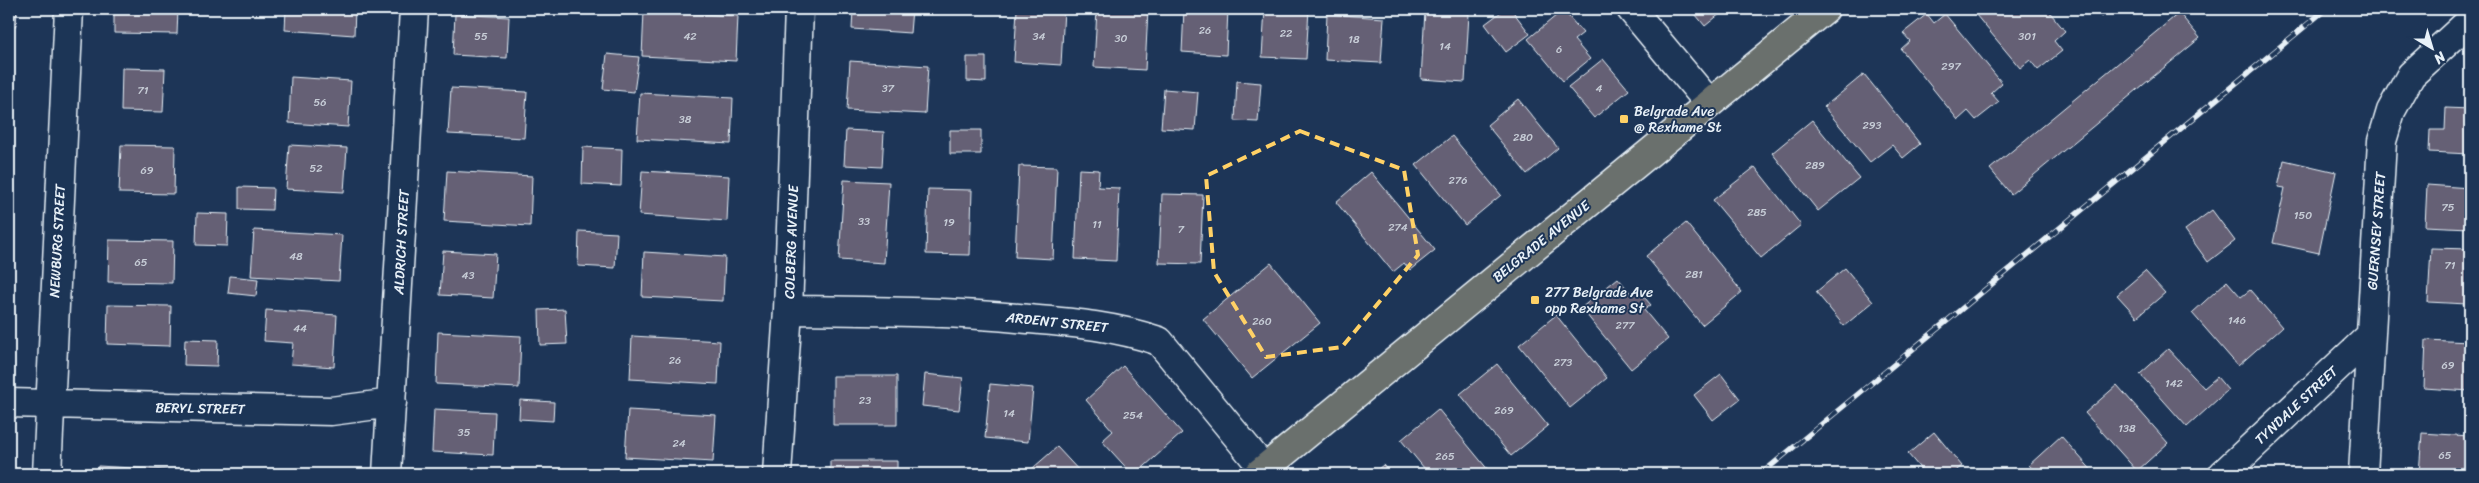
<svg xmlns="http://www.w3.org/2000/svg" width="2479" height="483" font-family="Sriracha,sans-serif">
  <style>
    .building { fill: #656075; stroke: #e8f1f8 }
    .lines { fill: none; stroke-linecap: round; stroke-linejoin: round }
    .minor-casing { stroke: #e8f1f8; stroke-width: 31 }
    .major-casing { stroke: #e8f1f8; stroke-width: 31 }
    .minor { stroke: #1d3557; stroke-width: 28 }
    .major { stroke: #6a706d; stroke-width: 28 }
    .rail-casing { stroke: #e8f1f8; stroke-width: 5.5 }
    .rail { stroke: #1d3557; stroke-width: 4; stroke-dasharray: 11; stroke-linecap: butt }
    .marked { fill: none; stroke: #ffd166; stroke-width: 4; stroke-dasharray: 10 6; stroke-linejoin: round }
    .poi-dot { fill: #ffd166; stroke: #1d3557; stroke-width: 2 }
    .labels { text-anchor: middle; stroke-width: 4; stroke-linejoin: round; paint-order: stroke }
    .number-label { font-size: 11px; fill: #c7cdd7 }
    .poi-label { font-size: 14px; fill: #e8f1f8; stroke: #1d3557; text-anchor: start }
    .street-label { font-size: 14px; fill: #e8f1f8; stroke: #1d3557 }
  </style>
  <rect width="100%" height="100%" fill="#1d3557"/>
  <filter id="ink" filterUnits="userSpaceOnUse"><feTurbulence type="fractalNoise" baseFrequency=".02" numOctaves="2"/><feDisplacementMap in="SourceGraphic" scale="10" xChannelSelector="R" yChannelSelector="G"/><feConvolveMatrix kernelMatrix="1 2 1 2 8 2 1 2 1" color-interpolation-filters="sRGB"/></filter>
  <g filter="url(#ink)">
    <!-- building -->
    <path class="building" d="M9,9h8l-1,17h-7z
      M131,9h47l-1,25 -63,-1v-21l17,1z
      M286,9h69l-1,26 -69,-5z
      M853,9h59l-2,24 -58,-4z
      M1017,9h47l-3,56 -47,-3z
      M1097,9h51l-3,61 -51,-3z
      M1184,9h44l-2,46 -44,-3z
      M1265,9h44l-3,50 -44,-2z
      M1505,9h6l19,25 -24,18 -21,-28z
      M1691,9h35l-21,17z
      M1971,9h76l18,22 -11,10 8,10 -24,19 -8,-10 -10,8z
      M2095,9h17l-11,8z
      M1563,10l20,23 -9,7 16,19 -27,22 -35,-42z
      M644,11l94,5 -2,45 -94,-5z
      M1425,11l44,3 -4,68 -44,-3z
      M2179,13l21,25 -189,156 -21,-25z
      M455,14l54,3 -2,41 -54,-3z
      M1327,14l57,4 -3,45 -56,-3z
      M1927,14l7,9 11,-9 57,69 -11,10 8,9 -23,18 -8,-9 -10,9 -57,-71 9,-8 -7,-8z
      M607,54l32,3 -5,35 -31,-3z
      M967,57h19v25l-19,-1z
      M1603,59l26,31 -35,28 -26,-31z
      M850,61l78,5 -3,48 -78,-4z
      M9,65h4l-2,46h-2z
      M122,68l43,1 -2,43 -42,-1z
      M1864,74l56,70 -17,14 -11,-13 -22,17 -46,-55z
      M291,77l60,4 -3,46 -59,-4z
      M1237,81l24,2 -3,39 -23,-1z
      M451,88l76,4 -3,46 -76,-4z
      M1164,89l34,3 -3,38 -34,-2z
      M640,93l93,5 -2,46 -94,-5z
      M1518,99l40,49 -31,26 -40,-49z
      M2446,108l24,1v45l-41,-2 1,-22h15z
      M1812,120l47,58 -41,33 -46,-58z
      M846,130l38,2 -2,35 -38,-2z
      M950,130h31v24h-31z
      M1452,136l49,59 -36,30 -49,-60z
      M121,145l54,1 -1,48 -55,-1z
      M289,145l58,3 -3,44 -58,-3z
      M583,147l39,2 -1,37 -39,-2z
      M2284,160l52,12 -17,81 -46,-10 12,-55 -7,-1z
      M1019,166l38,1 -4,92 -38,-2z
      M1755,167l46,58 -40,33 -48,-58z
      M1079,169l20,1 -1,17 21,1 -3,73 -41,-2z
      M447,171l85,5 -2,50 -86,-5z
      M642,171l87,5 -2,45 -88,-6z
      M1371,172l64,78 -25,20 -6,-7 -11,9 -57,-70z
      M844,180l45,2 -5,81 -45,-3z
      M2427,185l43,3v40l-45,-2z
      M239,187l34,1 -1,22 -33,-1z
      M928,189l44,1 -2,65 -44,-1z
      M1162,194l41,1 -3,69 -41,-1z
      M2212,210l23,31 -27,21 -23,-32z
      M197,213l31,1 -1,32 -31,-1z
      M1686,223l56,69 -40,33 -56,-69z
      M254,230l88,5 -3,46 -88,-5z
      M579,231l38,2 -2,35 -37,-2z
      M109,240l64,1 -1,42 -64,-1z
      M2431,248l39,1v32h-2l-1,23 -39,-2z
      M443,251l53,3 -3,44 -53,-3z
      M644,252l81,5 -2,44 -81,-4z
      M1271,263l49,60 -68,55 -49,-59z
      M1845,268l28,34 -29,24 -28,-34z
      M2145,271l20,22 -28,24 -20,-22z
      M230,276l28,3 -2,17 -28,-3z
      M1618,278l14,17 6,-5 13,15 -7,5 24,29 -37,30 -50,-61z
      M2227,281l14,16 9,-7 32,37 -44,39 -46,-53z
      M108,305l63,1 -1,40 -63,-2z
      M565,309l2,35 -27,1 -1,-35z
      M266,310l71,5 -3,52 -43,-3 2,-21 -29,-2z
      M1556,315l51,63 -37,30 -51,-63z
      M438,332l83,4 -2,52 -83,-4z
      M632,336l88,5 -2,43 -88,-5z
      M185,339l33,1 -1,26 -33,-1z
      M2426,340l44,2v49l-46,-3z
      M2168,349l36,39 13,-11 11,13 -41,37 -47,-53z
      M1497,364l51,62 -37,30 -51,-62z
      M1123,366l59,67 -46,41h-4l-30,-33 11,-10 -27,-31z
      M925,374l38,4 -4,32 -37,-4z
      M1721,374l19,25 -27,21 -19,-25z
      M833,376h64v49h-64z
      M990,384l43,4 -5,54 -43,-4z
      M2117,385l51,58 -31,28 -52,-58z
      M520,400l34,2 -1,19 -34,-2z
      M434,409l61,3 -2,43 -61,-3z
      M1438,409l51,62 -3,3h-57l-28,-34z
      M628,410l88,5 -3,47 -88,-5z
      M1934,432l28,34 -10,8h-27l-17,-20z
      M2422,433l48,3v38h-51z
      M2061,436l34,38h-58l-8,-9z
      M1057,447l25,27h-56z
      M830,461h67v13h-67z
      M1383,465l8,9h-19z
      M98,466l86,5v3h-87z"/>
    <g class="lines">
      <!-- minor casing -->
      <g class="minor-casing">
        <path id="minor" d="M1631,9l78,94
          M788,310c80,1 160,1 240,9 48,4 86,7 131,22l105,128
          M9,403l322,8 61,-8
          M47,474l22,-465
          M387,474l27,-465
          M777,474l11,-164 11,-301
          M2223,474l147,-138
          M2363,474l19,-333 9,-30 20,-36 59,-54"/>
      </g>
      <!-- major casing -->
      <g class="major-casing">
        <path id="major" d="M1258,474l567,-465"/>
      </g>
      <!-- minor -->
      <use href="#minor" class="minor"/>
      <!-- major -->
      <use href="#major" class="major"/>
      <!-- rail casing -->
      <g class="rail-casing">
        <path id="rail" d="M1761,474l565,-465"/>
      </g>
      <!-- rail -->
      <use href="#rail" class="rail"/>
    </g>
  </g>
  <!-- marked area -->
  <path class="marked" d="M1300,131l104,39 14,85 -76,92 -76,10 -52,-85 -8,-96z"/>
  <!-- markers -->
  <g class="poi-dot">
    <rect x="1619" y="114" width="10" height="10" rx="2.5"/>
    <rect x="1530" y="295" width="10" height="10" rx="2.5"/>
  </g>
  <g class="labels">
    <!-- number labels -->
    <g class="number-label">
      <text x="1205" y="34">26</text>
      <text x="1286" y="37">22</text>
      <text x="481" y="40">55</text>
      <text x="690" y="40">42</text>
      <text x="1039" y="40">34</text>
      <text x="2027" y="40">301</text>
      <text x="1121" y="42">30</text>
      <text x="1354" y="43">18</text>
      <text x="1445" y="50">14</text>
      <text x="1559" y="53">6</text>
      <text x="1951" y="70">297</text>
      <text x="888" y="92">37</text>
      <text x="1599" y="92">4</text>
      <text x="143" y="94">71</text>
      <text x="320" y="106">56</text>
      <text x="685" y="123">38</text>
      <text x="1872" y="129">293</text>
      <text x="1523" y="141">280</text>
      <text x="1815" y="169">289</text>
      <text x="316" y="172">52</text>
      <text x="147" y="174">69</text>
      <text x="1458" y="184">276</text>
      <text x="2448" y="211">75</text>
      <text x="1757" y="216">285</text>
      <text x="2303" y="219">150</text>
      <text x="864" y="225">33</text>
      <text x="949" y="226">19</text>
      <text x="1097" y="228">11</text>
      <text x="1398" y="231">274</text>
      <text x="1181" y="233">7</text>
      <text x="296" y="260">48</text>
      <text x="141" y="266">65</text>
      <text x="2450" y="269">71</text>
      <text x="1694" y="278">281</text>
      <text x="468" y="279">43</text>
      <text x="2237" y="324">146</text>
      <text x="1262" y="325">260</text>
      <text x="1625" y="329">277</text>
      <text x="300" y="332">44</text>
      <text x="675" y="364">26</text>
      <text x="1563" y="366">273</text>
      <text x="2448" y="369">69</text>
      <text x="2174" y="387">142</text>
      <text x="865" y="404">23</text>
      <text x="1504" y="414">269</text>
      <text x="1009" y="417">14</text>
      <text x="1133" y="419">254</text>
      <text x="2127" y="432">138</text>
      <text x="464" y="436">35</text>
      <text x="679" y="447">24</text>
      <text x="2445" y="459">65</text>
      <text x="1445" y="460">265</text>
    </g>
    <!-- poi labels -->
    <g class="poi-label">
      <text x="1634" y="116">Belgrade Ave<tspan x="1634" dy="16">@ Rexhame St</tspan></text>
      <text x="1545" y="297">277 Belgrade Ave<tspan x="1545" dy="16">opp Rexhame St</tspan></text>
    </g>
    <!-- street labels -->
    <g class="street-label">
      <text transform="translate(2376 231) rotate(-86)" y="5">GUERNSEY STREET</text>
      <text transform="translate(57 241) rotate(-87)" y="5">NEWBURG STREET</text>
      <text transform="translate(1541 241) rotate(-39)" y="5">BELGRADE AVENUE</text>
      <text transform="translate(401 242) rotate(-87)" y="5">ALDRICH STREET</text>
      <text transform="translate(791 242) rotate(-88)" y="5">COLBERG AVENUE</text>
      <text transform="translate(1057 322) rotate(6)" y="5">ARDENT STREET</text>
      <text transform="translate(2296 405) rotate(-43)" y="5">TYNDALE STREET</text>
      <text transform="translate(200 408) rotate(1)" y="5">BERYL STREET</text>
    </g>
  </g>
  <!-- margin -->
  <rect width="2479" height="483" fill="none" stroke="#1d3557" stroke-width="30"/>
  <rect x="15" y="15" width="2449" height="453" fill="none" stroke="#e8f1f8" stroke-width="2" filter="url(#ink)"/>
  <!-- north arrow -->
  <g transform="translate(2432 48) rotate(142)" stroke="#1d3557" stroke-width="4" paint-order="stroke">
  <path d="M0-4L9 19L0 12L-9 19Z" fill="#e8f1f8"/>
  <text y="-8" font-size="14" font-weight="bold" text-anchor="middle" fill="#e8f1f8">N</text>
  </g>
</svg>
